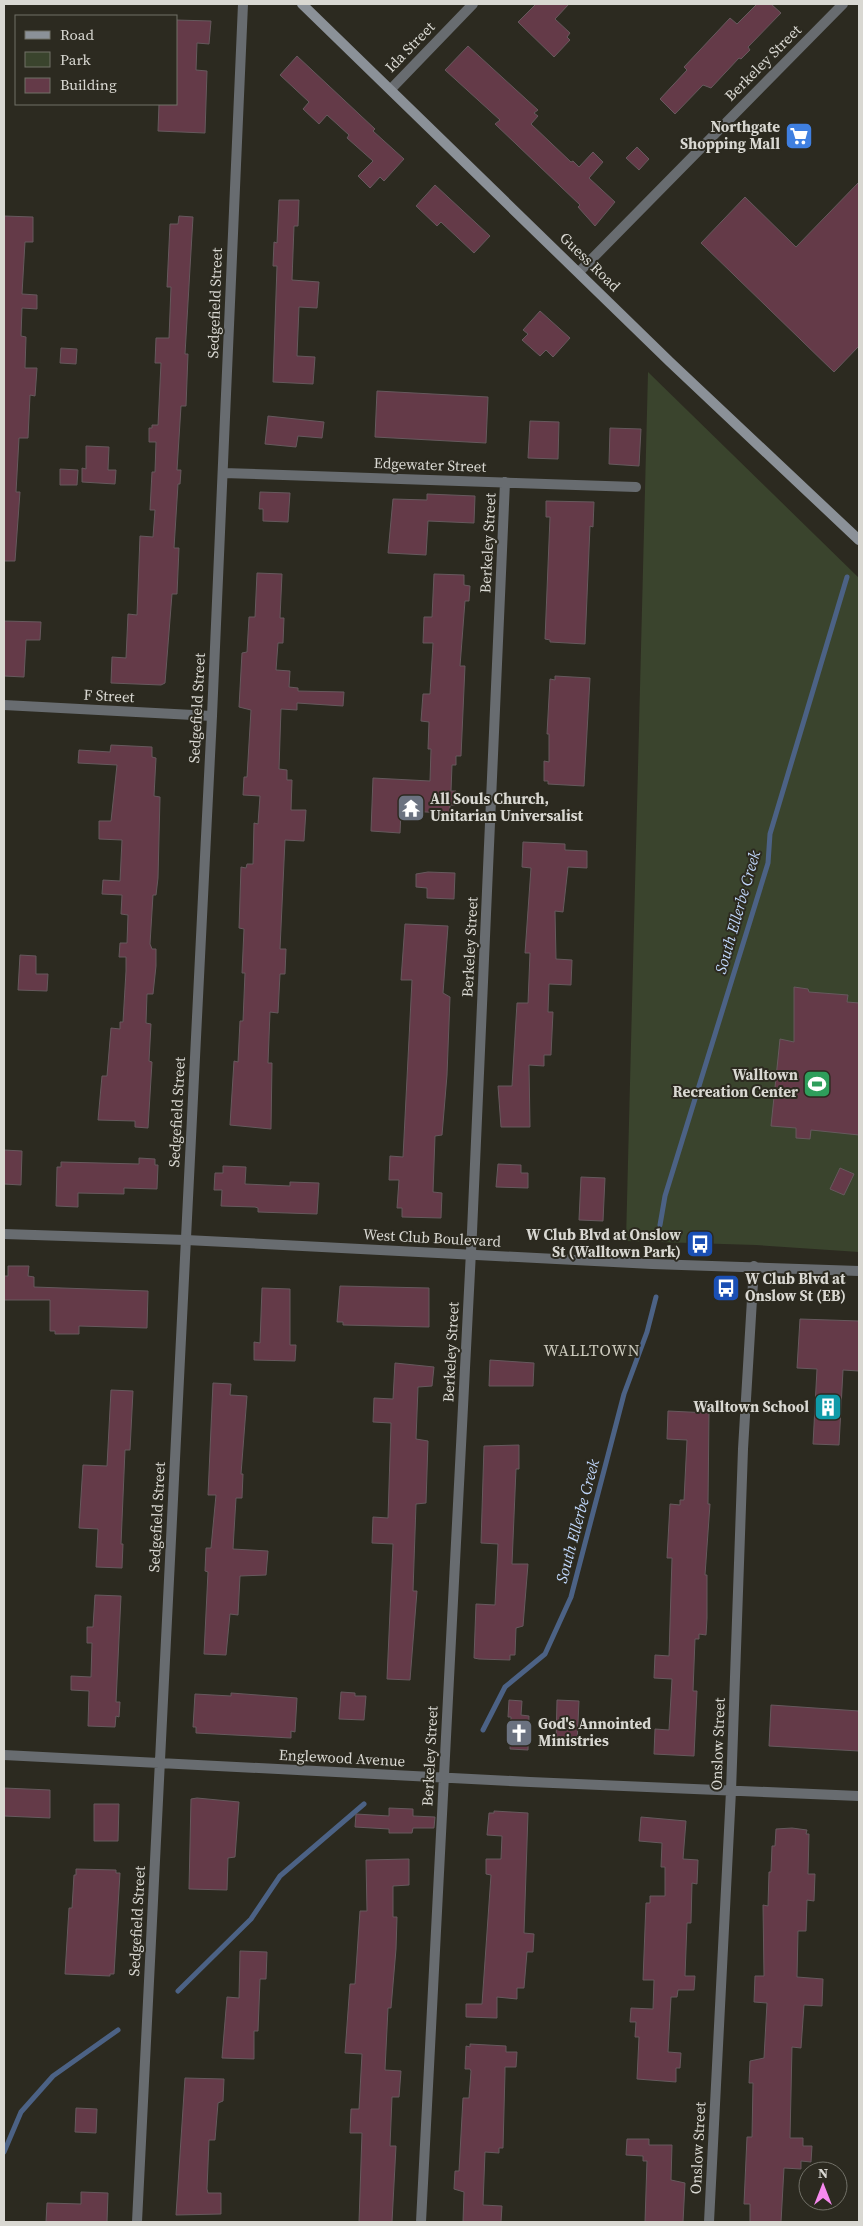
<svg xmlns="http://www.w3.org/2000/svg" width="863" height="2226" font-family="'Source Serif 4',serif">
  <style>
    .green { fill: #3a442d }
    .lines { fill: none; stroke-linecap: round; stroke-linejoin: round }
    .stream { stroke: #4c6285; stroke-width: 5 }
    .building { fill: #643a48; stroke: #66595d }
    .minor { stroke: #686c70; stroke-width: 10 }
    .tertiary { stroke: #686c70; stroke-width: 10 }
    .secondary { stroke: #8b9198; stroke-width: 10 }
    .labels { text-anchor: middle; stroke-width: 4; stroke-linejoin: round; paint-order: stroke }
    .street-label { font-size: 15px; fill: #d9d8d2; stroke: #2c2a20 }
    .poi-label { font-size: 15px; font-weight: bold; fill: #d9d8d2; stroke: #2c2a20; text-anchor: end }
    .water-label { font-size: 16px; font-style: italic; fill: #c0d7fb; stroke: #2c2a20 }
    .neighbourhood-label { font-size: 16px; letter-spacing: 1px; fill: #cbc9bc; stroke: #2c2a20 }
  </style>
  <rect width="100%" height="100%" fill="#2c2a20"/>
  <!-- green -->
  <path class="green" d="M648,372l211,206v674l-103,-7 -130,-4z"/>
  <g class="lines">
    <!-- stream -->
    <path class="stream" d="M660,1225l5,-29 103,-333 2,-29 77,-257
      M483,1730l22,-43 40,-33 26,-57 53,-203 23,-62 9,-35
      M178,1991l73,-72 29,-43 84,-72
      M4,2152l17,-40 32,-36 65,-46"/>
  </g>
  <!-- building -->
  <path class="building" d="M536,4h33l-14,15 15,14 -3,4 3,3 -16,17 -36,-35z
    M757,4h14l10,9 -33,34 2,3 -9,9 -2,-1 -28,30 -8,-3 -28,29 -15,-15 27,-29 -3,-3 46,-49 7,6z
    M176,20l35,1 -2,23 -12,-1 -1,27 11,1 -2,62 -47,-2 1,-27h17z
    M468,46l70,64 -4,3 4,3 -7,8 40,38 2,-1 6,6 14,-15 10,10 -14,16 26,24 -20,24 -17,-19 2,-2 -85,-81 5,-4 -55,-50z
    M297,56l78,73 -2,2 31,28 -20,22 -4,-4 -10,11 -12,-12 15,-15 -26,-23 2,-3 -22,-20 -8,9 -16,-15 6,-7 -29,-27z
    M637,147l12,12 -10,11 -13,-12z
    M859,182v164l-25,26 -133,-129 44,-46 51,50z
    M435,185l55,51 -16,17 -33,-31 -4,4 -21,-20z
    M279,200h20l-1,26h-4l-2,54 27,2 -2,26 -18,-1 -2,49 18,1 -2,27 -40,-2 4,-116h-4l1,-24 3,1z
    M4,216l29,1v25h-8l-3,52 15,1v14l-15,-1 -1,28 5,1 -1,31h12l-2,28 -5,-1 -2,43h-9l-3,54h4l-5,69h-11z
    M179,216l14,1 -8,137h3l-2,52h-5l-4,64h4l-1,14h-2l-4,64h5l-2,46h-5l-7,89 -4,2 -50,-2 1,-26 14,1 2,-44 9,1 3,-79 13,1 2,-27h-5l2,-38h3l1,-30h-7v-14h3v-3h6l3,-62h-6l1,-25h13l2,-51h-4l3,-63h8z
    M540,311l30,27 -17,19 -7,-7 -6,6 -18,-16 6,-6 -5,-4z
    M61,348l16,1 -1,15 -16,-1z
    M377,391l111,6 -2,46 -111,-6z
    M268,416l56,6 -2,16 -24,-2 -2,11 -31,-3z
    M530,421l29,1 -1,37 -30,-1z
    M610,428l31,1 -2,37 -30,-2z
    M86,446l23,1 -1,23h8l-1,14 -33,-2v-14l4,1z
    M60,469l18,1 -1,15h-17z
    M260,492l30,1 -2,29 -25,-1v-12h-4z
    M427,494l48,2 -1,27 -46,-2 -2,34 -38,-2 5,-54 34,1z
    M546,501l48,1 -1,25 -3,-1 -5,118 -35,-2v-2l-5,-1 5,-122h-4z
    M257,573l25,1 -2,44h4l-1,25h-5l-2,27 14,1 -1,16 9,1v3l46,1 -1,14 -46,-3v7l-16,-1 -2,60 8,1v10h5l-1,30h15l-2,31 -19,-1 -5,109h6l-1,25h-5l-2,39 -8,-1 -2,51h4l-1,66 -41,-4 4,-64 4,1 2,-41h3l2,-48h-3l2,-44 -5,-1 2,-61 5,1 1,-4h6l1,-41 4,1 2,-28 -17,-1 1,-18h3l4,-67 -12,-3 3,-54 5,-1 2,-35h6z
    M434,574l30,1v10l6,1 -1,15h-4l-5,65h5l-4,90h-5v9h-4l-1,26h5v14h-6v8l-49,-2 -1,22 -29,-2 2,-53 57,3 1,-32h-3l1,-27 -8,-1 2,-27h7l3,-51h-10l1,-26h8z
    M4,621l37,1 -1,18h-14l-2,37 -20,-1z
    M555,676l35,2 -6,108 -36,-2v-3h-4v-20l5,1v-28h-2l3,-55 5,1z
    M111,745l41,2v10l4,1 -2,38 6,1 -2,81 -2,17h-3l-3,49 2,5h4v17l-3,28h-6l-1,29 5,1 -2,37 3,1 -4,66 -13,-1v-6l-37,-1 4,-44h5l4,-48 9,1v-7h3l3,-51v-14h-7l1,-14h7l1,-28 -7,-1 1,-19 -20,-1 1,-14 17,1 2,-41 -23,-1v-18h12l6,-56 -39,-2 1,-13 31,2z
    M523,842l42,2v6l22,1v17l-19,-1 -5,45 -8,-1 1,48 16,1 -1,25 -22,-1 -1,28h5l-2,43h-7v11l-15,-1 1,62h-29l-3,-41h14l5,-83h11l2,-50h-5l6,-85 -9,-1z
    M428,872l27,1 -1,26 -27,-1v-10l-11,-1v-13z
    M405,924l43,2 -5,67 7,4 -3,78 -5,60 -7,1 -2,56 9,1 -1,25 -39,-1v-9h-5l2,-28h-10l1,-24 13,1 9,-177h-11z
    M20,955l16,1v18h12l-1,17 -29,-1z
    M794,987l14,2 1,3 39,3 -1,7 12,1v132l-48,-5 -1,9 -14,-1v-10l-25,-2 9,-87 14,3z
    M4,1150l18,1 -1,34 -17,-1z
    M139,1158l16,1v6h3l-1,24 -33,-1v6l-46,-1v14l-22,-1 1,-39h4v-5l78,2z
    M498,1164l23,1v8h7v15l-32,-1z
    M223,1166l23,1 -1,17 45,2v-4l29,1 -2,31 -59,-2v-4l-3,-1 -34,-1 1,-16h-8l1,-17h8z
    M840,1168l14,6 -10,21 -14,-6z
    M581,1177l24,1 -2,43 -24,-1z
    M8,1266h21l-1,10 6,1v10l114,4 -1,37 -68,-2v8h-24v-3h-5v-31h-46v-24h4z
    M340,1286l89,2v39l-86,-2v-3h-6z
    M262,1288l28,1v56h6l-1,16 -41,-1v-18l6,1z
    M800,1319l59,2v50l-16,-1 -4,75 -26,-1 4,-75 -20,-1z
    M490,1360l44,3 -1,23h-44z
    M395,1363l39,4 -2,19 -14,1 -2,52 12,2 -2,62 -10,1 -3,87h4l-7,89 -23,-1 6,-135 -21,-1 1,-26 15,1 3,-95 -18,-1 1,-24 19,1z
    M213,1383l18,1 -1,11 17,1 -6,78h2l-1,24h-6l-3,51 35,2 -2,24 -26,1 -2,39 -8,-1 -4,41 -22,-1 4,-82 -3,-1 1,-23h5l5,-53h-8z
    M111,1390l22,1 -3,59h-5l-4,94h2l-1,24 -26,-1 2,-38 -19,-1 4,-63 24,1z
    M668,1411l41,2 -1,91h2l-5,71h2v43l-1,17 -7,-1v5h-4l-2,52h4l-3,65 -40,-2 1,-25 14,1 3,-51 -18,-1 1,-23 14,1 3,-98h-5l3,-54 10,1v-5h4l3,-60 -20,-1z
    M519,1445v24h-3l-4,95h16l-5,62 -7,2 -1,27h-5v5l-31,-1 -5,-1 2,-54 19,1 3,-61 -17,-1 3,-97z
    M95,1595l26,1 -5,106h4l-1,15 -3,-1 -1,11 -27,-1 1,-35 -18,-1v-14l20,1 1,-34h-5v-16h6z
    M341,1692l14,1v3h11l-2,24 -25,-1z
    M231,1693l66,5 -2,34 -4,-1v7l-95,-5v-6h-3l2,-33 36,2z
    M509,1700l13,1 -1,14 8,1 -1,34 -18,-1 1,-32h-3z
    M557,1700l22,1 -2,43 -21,-1z
    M771,1705l88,6v40l-90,-5z
    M4,1788l46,2v28l-46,-2z
    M197,1798l42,4 -4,55 -7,1 -1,32 -38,-1 2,-90z
    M94,1804h25l-1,37h-24z
    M389,1808l24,1v7l22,1 -1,11h-21l-1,5h-23v-4l-34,-2 1,-13 33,2z
    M494,1811l34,2 -4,120 10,1 -1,18h-6l-3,36h-7v11l-20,-2v21l-31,-1v-13h16l9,-129 -5,-1v-15h15l1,-23 -15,-1 2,-22h5z
    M641,1817l45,4 -3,38 15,1 -1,24 -5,-1 -1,40h-4l-2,53h10l-1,14h-16l-1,7h-6l-3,55 13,1 -1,15h-4v14l-39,-3 2,-42h-4l1,-15h-6l1,-14 22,1 1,-29h-11l3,-77h4v-7h15v-29h-4l1,-24 -23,-2z
    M792,1828l15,2 -1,4h3l-1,40h7l-1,27 -7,-1 -1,31h-8l-1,46 26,2 -1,27 -18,-1 -3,43 -9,-1 -2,91h13v8h9l-1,16 -10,-1v8l-17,-1 -3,54h-31v-18h-6l3,-67h5l1,-54h-4l1,-22 14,-3 3,-55 -13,-1 1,-26h9l-1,-71 5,1 1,-34h2l1,-26h3l1,-17z
    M409,1859v26l-16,1v31h4l-1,32 -5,59h-3l-3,62 16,1 -2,26h-7l-2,49h6l-4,76h-33l3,-89h-12l1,-24h8l3,-55 -17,-1 5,-69h5l5,-73h7l-1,-51z
    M76,1869l40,1v3h4l-6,101h-4v2l-45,-2 4,-66h3l2,-33h2z
    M240,1951l27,1 -1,27h-6l-2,52h-4v28l-32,-1 5,-61 12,1z
    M470,2044l36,2v6h11l-1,15h-11v5l-2,76h-4v5l-14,-1 -2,53 19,1 -1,16h-38l1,-30 -10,-3 1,-18h4l4,-73h6l2,-27 -1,-2h-5l1,-23 4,1z
    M185,2078l39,1 -1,22 -5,2 -3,37h-6l-2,49 1,4h13v21l-45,1z
    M76,2108l21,1 -1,24 -21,-1z
    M627,2139h22v6h23l-1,35 14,3 -2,39h-38l2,-61h-4v-5l-17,-1z
    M81,2192l27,1 -1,29h-61l1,-19 34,1z"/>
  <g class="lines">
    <!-- minor -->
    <path class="minor" d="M391,89l82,-85
      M579,272l264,-268
      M223,473l413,14
      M4,705l208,11
      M4,1755l526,27 329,14
      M137,2222l75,-1506 31,-712
      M421,2222l51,-990 33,-750
      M709,2222l22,-431 12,-342 11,-183"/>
    <!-- tertiary -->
    <path class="tertiary" d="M4,1234l182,6 466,24 207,7"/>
    <!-- secondary -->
    <path class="secondary" d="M302,4l368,358 189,178"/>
  </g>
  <!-- icons -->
  <defs>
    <g id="supermarket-square" transform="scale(1.4375)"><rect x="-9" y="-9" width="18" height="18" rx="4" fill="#3f7fe0" stroke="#2c2a20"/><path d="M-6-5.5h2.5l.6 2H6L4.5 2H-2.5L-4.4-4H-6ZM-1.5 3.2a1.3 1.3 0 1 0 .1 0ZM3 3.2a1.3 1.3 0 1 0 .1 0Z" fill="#fff"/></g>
    <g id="temple-square" transform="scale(1.4375)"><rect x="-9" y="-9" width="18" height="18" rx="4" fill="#6b7280" stroke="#2c2a20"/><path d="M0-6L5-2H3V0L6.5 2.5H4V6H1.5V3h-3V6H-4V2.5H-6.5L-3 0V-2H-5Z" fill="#fff"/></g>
    <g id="stadium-square" transform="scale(1.4375)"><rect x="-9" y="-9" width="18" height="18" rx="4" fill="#2e9e5b" stroke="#2c2a20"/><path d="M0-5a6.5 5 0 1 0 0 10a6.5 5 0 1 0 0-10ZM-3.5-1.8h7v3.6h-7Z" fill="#fff"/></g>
    <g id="bus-square" transform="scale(1.4375)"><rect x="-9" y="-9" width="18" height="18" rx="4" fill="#1a4fb4" stroke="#2c2a20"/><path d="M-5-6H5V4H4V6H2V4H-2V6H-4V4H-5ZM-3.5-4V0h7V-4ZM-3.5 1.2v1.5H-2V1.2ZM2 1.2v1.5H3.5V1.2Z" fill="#fff"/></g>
    <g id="building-square" transform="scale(1.4375)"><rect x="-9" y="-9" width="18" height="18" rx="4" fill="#0f9aa8" stroke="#2c2a20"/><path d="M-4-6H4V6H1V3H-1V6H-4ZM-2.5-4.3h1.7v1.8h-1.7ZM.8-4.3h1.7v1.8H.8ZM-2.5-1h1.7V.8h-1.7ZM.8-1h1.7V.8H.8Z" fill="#fff"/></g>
    <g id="church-square" transform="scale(1.4375)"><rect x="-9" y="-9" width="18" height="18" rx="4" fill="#6b7280" stroke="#2c2a20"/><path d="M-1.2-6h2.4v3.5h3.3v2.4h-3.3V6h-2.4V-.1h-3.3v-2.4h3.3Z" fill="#fff"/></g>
  </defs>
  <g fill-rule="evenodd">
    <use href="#supermarket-square" x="799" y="136"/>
    <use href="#temple-square" x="411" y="808"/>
    <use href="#stadium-square" x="817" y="1084"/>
    <use href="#bus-square" x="700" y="1244"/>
    <use href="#bus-square" x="726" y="1288"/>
    <use href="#building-square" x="828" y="1407"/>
    <use href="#church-square" x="519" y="1733"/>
  </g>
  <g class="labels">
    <!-- street labels -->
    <g class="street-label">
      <text transform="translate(410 47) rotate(-46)" y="5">Ida Street</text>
      <text transform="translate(763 63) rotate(-45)" y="5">Berkeley Street</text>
      <text transform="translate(590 262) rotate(44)" y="5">Guess Road</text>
      <text transform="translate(215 303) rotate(-88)" y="5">Sedgefield Street</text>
      <text transform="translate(430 465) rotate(2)" y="5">Edgewater Street</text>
      <text transform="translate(488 543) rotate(-87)" y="5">Berkeley Street</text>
      <text transform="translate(109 696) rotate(3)" y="5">F Street</text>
      <text transform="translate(197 708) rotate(-87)" y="5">Sedgefield Street</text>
      <text transform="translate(470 947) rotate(-87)" y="5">Berkeley Street</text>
      <text transform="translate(177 1112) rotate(-87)" y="5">Sedgefield Street</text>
      <text transform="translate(432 1238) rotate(3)" y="5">West Club Boulevard</text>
      <text transform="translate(451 1352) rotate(-87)" y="5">Berkeley Street</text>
      <text transform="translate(157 1517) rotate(-87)" y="5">Sedgefield Street</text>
      <text transform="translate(718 1744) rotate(-88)" y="5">Onslow Street</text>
      <text transform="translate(430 1756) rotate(-87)" y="5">Berkeley Street</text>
      <text transform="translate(342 1758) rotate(3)" y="5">Englewood Avenue</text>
      <text transform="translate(137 1921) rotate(-87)" y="5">Sedgefield Street</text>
      <text transform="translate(698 2148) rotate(-87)" y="5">Onslow Street</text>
    </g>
    <!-- poi labels -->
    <g class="poi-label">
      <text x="780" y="132">Northgate<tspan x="780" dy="17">Shopping Mall</tspan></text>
      <text x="430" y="804" text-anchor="start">All Souls Church,<tspan x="430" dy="17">Unitarian Universalist</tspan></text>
      <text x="798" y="1080">Walltown<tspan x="798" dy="17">Recreation Center</tspan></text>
      <text x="681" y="1240">W Club Blvd at Onslow<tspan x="681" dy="17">St (Walltown Park)</tspan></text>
      <text x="745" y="1284" text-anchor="start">W Club Blvd at<tspan x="745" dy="17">Onslow St (EB)</tspan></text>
      <text x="809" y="1412">Walltown School</text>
      <text x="538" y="1729" text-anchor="start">God's Annointed<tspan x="538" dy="17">Ministries</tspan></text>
    </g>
    <!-- water labels -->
    <g class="water-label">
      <text transform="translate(737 912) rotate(-74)" y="6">South Ellerbe Creek</text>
      <text transform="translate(577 1521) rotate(-75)" y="6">South Ellerbe Creek</text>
    </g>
    <!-- neighbourhood labels -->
    <g class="neighbourhood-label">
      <text x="592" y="1356">WALLTOWN</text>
    </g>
  </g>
  <!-- border -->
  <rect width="863" height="2226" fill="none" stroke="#d9d8d2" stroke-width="10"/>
  <!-- legend -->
  <rect x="15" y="15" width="162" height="90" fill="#2c2a20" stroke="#717067"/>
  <rect x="25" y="31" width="25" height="8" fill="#8b9198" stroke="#717067"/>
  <text x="60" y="40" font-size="15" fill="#d9d8d2">Road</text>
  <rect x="25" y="52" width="25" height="15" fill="#3a442d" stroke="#717067"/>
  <text x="60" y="65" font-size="15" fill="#d9d8d2">Park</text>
  <rect x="25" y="78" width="25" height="15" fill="#643a48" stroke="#717067"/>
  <text x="60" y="90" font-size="15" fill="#d9d8d2">Building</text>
  <!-- north arrow -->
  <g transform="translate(823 2186)"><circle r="24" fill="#2c2a20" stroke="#717067"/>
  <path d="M0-4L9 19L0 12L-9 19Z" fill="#f689ee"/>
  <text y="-8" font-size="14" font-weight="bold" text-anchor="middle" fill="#d9d8d2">N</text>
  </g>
</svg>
